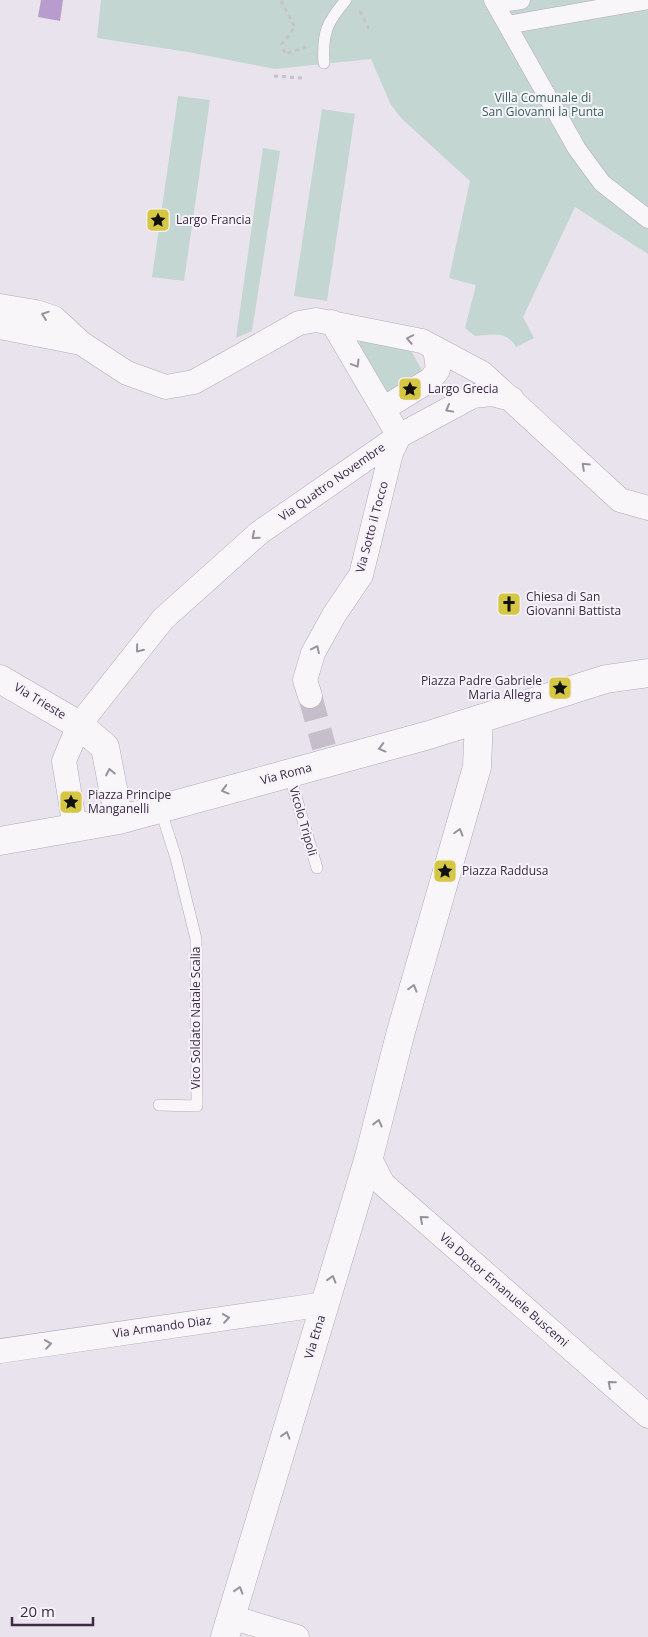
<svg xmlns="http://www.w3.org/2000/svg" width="648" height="1637" font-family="'Open Sans',sans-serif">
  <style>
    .green { fill: #c3d6d2 }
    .water { fill: #b89ccd }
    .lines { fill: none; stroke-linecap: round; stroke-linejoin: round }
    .minor-tunnel { stroke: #c6becb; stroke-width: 24; stroke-dasharray: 24 12; stroke-linecap: butt }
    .service-casing { stroke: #b4abba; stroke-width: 12 }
    .pedestrian-casing { stroke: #b4abba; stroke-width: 19 }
    .minor-casing { stroke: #b4abba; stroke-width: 25 }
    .tertiary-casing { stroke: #b4abba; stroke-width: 29 }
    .path { stroke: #c7c1ca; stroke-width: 3; stroke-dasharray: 4 4; stroke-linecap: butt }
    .service { stroke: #f8f6f9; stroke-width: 11 }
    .pedestrian { stroke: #f8f6f9; stroke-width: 18 }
    .minor { stroke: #f8f6f9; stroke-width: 24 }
    .tertiary { stroke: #f8f6f9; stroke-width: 28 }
    .oneway { stroke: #9a909f }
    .labels { text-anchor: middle; stroke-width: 4; stroke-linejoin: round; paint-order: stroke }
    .park-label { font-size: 12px; fill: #36615b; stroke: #f6f3f9 }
    .poi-label { font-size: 12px; fill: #3c2945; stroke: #f6f3f9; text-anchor: start }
    .street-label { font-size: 12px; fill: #3c2945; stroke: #f6f3f9 }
  </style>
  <rect width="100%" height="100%" fill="#e8e3ec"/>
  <!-- green -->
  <path class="green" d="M101,0h547v254l-73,-47 -52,110 11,21 -18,9c-10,-17 -24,-12 -41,-11l-10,-8 11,-43 -27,-7 21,-97 -68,-62 -11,-14 -20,-46 -96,10 -87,-17 -91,-14z
    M178,96l32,4 -26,181 -32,-4z
    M322,109l33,5 -28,187 -33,-5z
    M263,148l17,3 -28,180 -16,7z
    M361,340l49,9 13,23 -37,21 -29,-45z"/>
  <!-- water -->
  <path class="water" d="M41,0h22l-3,21 -22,-4z"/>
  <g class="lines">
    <!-- minor-tunnel -->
    <path class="minor-tunnel" d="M310,696l14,51"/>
    <!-- service casing -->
    <g class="service-casing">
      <path id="service" d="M324,63c-2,-30 3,-41 22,-63
        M289,773l28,95
        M159,1105l38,1 -1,-167 -20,-81 -16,-50"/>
    </g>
    <!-- pedestrian casing -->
    <g class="pedestrian-casing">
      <path id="pedestrian" d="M493,0l84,149 25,34 46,36
        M496,4l25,-4
        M507,25l141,-25"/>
    </g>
    <!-- minor casing -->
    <g class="minor-casing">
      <path id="minor" d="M0,306l36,6 18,6 27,25 46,30 39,14 28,-5 105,-59 17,-3 106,21 60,32 138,127 28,8
        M0,327l81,16
        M383,409l47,-29 8,-10 -3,-22
        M310,696l-5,-16 8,-27 21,-38 27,-40 30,-122 8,-17 -67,-114
        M75,828l-11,-67 15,-36 84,-106 96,-86 140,-97 74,-40 19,-2 20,5
        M369,1157l14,27 265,232
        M0,1351l325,-47
        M231,1617l66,20"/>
    </g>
    <!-- tertiary casing -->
    <g class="tertiary-casing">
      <path id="tertiary" d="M0,679l79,46 26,22 14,73
        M0,841l119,-21 310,-85 177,-56 42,-6
        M225,1637l144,-480 31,-122 77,-268 2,-48"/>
    </g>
    <!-- path -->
    <path class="path" d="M281,1l14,26 -13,17 3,10 21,-7
      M360,11l9,18
      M274,76l28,2"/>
    <!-- service -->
    <use href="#service" class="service"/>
    <!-- pedestrian -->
    <use href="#pedestrian" class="pedestrian"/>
    <!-- minor -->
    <use href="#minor" class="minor"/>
    <!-- tertiary -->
    <use href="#tertiary" class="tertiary"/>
  </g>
  <!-- one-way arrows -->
  <defs><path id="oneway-chevron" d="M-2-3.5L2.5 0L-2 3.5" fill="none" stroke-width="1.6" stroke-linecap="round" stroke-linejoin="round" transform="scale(1.25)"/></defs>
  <g class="oneway">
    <use href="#oneway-chevron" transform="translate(45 315) rotate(-161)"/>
    <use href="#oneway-chevron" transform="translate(410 339) rotate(-169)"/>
    <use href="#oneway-chevron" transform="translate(356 364) rotate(59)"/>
    <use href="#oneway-chevron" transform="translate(449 409) rotate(151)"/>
    <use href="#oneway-chevron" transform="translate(585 466) rotate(-137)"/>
    <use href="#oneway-chevron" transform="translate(255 536) rotate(140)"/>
    <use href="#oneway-chevron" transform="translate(139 649) rotate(129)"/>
    <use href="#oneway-chevron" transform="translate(316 649) rotate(-64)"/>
    <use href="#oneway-chevron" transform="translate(382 748) rotate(165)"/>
    <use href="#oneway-chevron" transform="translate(110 772) rotate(-101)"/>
    <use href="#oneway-chevron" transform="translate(225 790) rotate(165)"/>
    <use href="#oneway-chevron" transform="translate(459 832) rotate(-74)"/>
    <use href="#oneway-chevron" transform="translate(413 988) rotate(-74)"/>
    <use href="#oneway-chevron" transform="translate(378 1123) rotate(-76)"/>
    <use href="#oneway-chevron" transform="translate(423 1219) rotate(-139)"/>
    <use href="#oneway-chevron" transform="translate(332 1279) rotate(-73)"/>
    <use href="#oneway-chevron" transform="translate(226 1318) rotate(-8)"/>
    <use href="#oneway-chevron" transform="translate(48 1344) rotate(-8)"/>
    <use href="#oneway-chevron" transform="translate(611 1384) rotate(-139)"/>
    <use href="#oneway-chevron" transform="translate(286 1435) rotate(-73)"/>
    <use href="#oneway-chevron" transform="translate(239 1590) rotate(-73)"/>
  </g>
  <!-- icons -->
  <defs>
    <g id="sight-square" transform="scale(1.25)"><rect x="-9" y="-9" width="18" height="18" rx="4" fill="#d5c643" stroke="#f6f3f9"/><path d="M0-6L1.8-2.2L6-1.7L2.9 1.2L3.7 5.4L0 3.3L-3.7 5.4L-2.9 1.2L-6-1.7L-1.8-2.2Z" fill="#111"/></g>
    <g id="church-square" transform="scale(1.25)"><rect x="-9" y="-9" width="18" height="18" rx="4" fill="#d5c643" stroke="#f6f3f9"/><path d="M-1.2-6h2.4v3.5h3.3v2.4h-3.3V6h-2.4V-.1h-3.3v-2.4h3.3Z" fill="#111"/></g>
  </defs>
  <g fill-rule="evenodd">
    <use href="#sight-square" x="158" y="220"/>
    <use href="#sight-square" x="410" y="389"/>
    <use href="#church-square" x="509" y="604"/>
    <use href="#sight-square" x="560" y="688"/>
    <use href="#sight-square" x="71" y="802"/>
    <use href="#sight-square" x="445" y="871"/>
  </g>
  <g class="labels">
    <!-- park labels -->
    <g class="park-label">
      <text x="543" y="102">Villa Comunale di<tspan x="543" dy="14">San Giovanni la Punta</tspan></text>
    </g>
    <!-- poi labels -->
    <g class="poi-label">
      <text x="176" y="224">Largo Francia</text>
      <text x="428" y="393">Largo Grecia</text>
      <text x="526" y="601">Chiesa di San<tspan x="526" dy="14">Giovanni Battista</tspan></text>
      <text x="542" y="685" text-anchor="end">Piazza Padre Gabriele<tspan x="542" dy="14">Maria Allegra</tspan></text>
      <text x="88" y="799">Piazza Principe<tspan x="88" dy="14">Manganelli</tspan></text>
      <text x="462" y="875">Piazza Raddusa</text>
    </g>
    <!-- street labels -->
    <g class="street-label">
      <text transform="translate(332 482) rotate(-35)" y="4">Via Quattro Novembre</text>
      <text transform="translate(372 527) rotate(-75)" y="4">Via Sotto il Tocco</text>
      <text transform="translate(40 701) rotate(31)" y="4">Via Trieste</text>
      <text transform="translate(286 774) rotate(-15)" y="4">Via Roma</text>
      <text transform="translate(303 821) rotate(74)" y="4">Vicolo Tripoli</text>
      <text transform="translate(196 1018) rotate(-90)" y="4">Vico Soldato Natale Scalia</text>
      <text transform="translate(504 1290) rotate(41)" y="4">Via Dottor Emanuele Buscemi</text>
      <text transform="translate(162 1327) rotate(-8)" y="4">Via Armando Diaz</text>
      <text transform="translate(315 1337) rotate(-73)" y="4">Via Etna</text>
    </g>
  </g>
  <!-- scale -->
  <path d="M12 1617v8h81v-8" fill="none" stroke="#3c2945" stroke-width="2.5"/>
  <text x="20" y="1617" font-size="15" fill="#3c2945" stroke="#f6f3f9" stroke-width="4" paint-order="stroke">20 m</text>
</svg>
